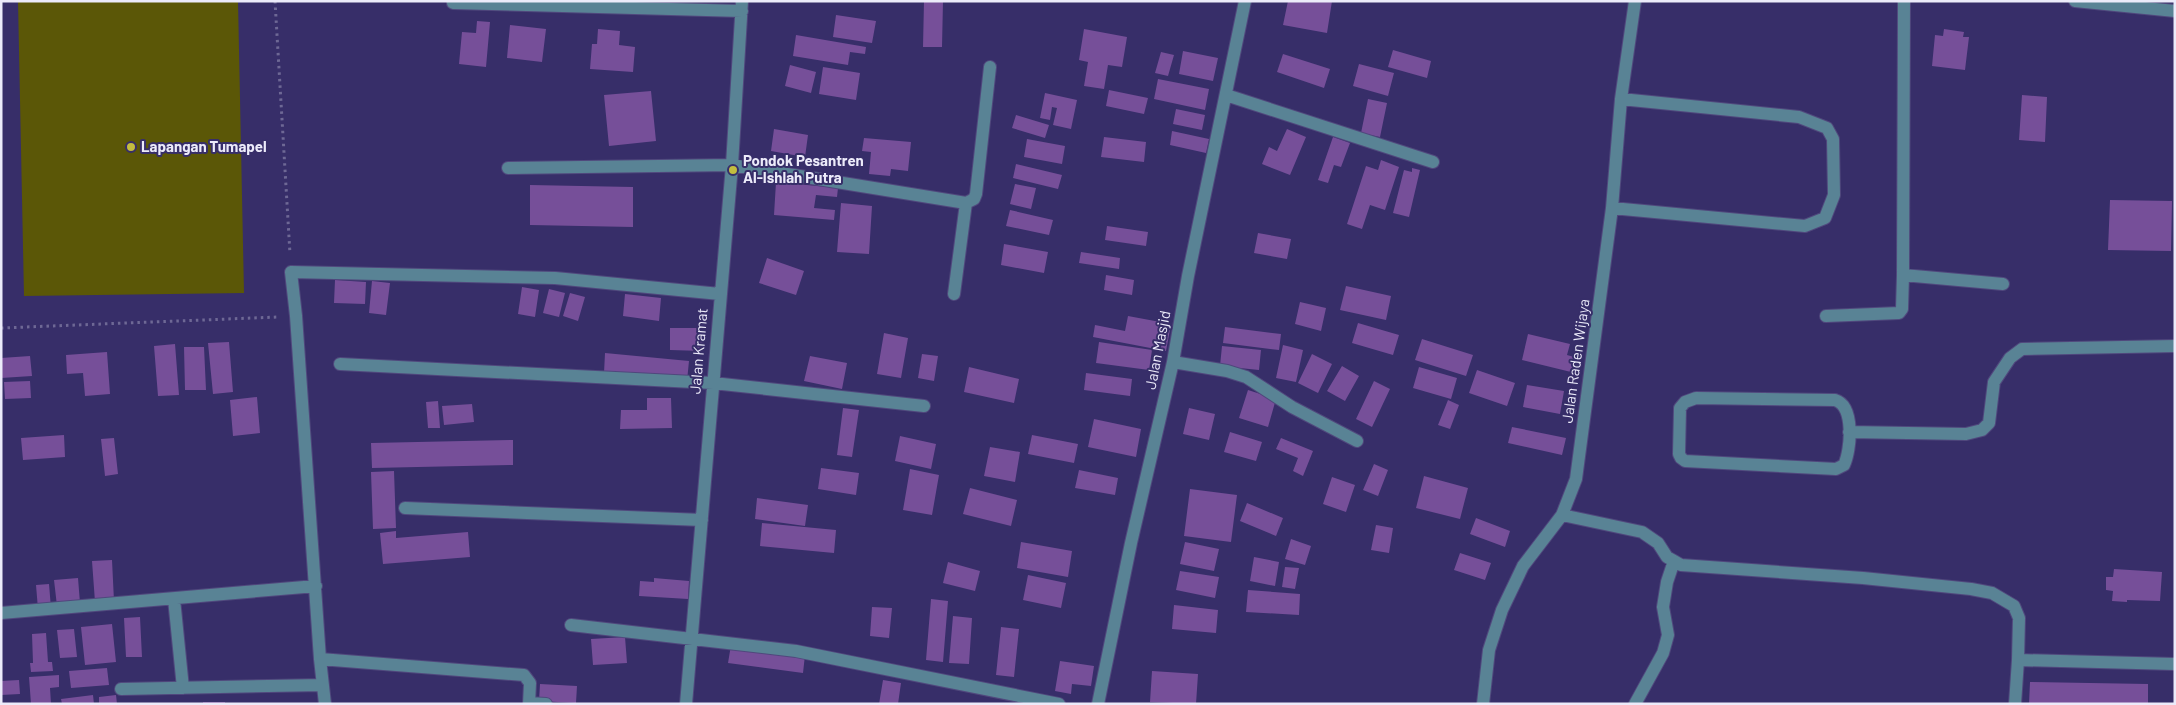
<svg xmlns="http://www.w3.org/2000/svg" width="2176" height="705" font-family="Barlow,sans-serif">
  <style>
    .green { fill: #5b5707 }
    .building { fill: #764f99 }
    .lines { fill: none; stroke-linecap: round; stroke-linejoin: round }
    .minor-casing { stroke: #50487d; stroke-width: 14 }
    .path { stroke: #6e6895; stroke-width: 3; stroke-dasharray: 2.5 4; stroke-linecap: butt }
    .minor { stroke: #598395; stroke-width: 12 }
    .poi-dot { fill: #c3bd3f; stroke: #372e69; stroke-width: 2 }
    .labels { text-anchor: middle; stroke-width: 4; stroke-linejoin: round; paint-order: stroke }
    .poi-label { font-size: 15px; font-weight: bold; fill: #ecebfa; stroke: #372e69; text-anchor: start }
    .street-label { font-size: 15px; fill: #ecebfa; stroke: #372e69 }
  </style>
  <rect width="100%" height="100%" fill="#372e69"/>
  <!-- green -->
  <path class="green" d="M18,1h220l6,292 -220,3z"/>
  <!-- building -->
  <path class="building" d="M924,1h19l-1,46h-19z
    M1288,1h44l-5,32 -44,-8z
    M836,15l40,6 -4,22 -39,-6z
    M477,21l13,1 -4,45 -27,-3 3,-32 14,1z
    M510,25l36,4 -4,33 -35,-4z
    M598,29l22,2 -1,14 16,2 -2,25 -43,-3 2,-25h5z
    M1084,29l43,8 -5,30 -14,-2 -4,24 -20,-3 4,-24 -9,-2z
    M1944,29l20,3 -1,5h6l-4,33 -33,-4 3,-31 8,1z
    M796,35l70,12 -1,7 -15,-2 -2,13 -55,-9z
    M1393,50l38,11 -4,17 -39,-11z
    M1183,51l35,7 -5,23 -34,-7z
    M1161,52l13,3 -6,21 -13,-3z
    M1283,54l47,15 -6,19 -47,-16z
    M1359,64l35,9 -6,23 -35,-10z
    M790,65l26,7 -5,21 -26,-7z
    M823,67l37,6 -4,27 -37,-6z
    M1158,79l51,10 -4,21 -51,-11z
    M1109,90l39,8 -4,16 -38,-8z
    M651,91l5,50 -47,5 -5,-51z
    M1045,93l32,7 -6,29 -18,-4 4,-17 -5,-1 -2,13 -10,-2z
    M2022,95l25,2 -2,45 -26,-2z
    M1368,99l19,4 -7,34 -19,-4z
    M1176,109l29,6 -3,15 -29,-6z
    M1016,115l33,10 -4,13 -33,-10z
    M774,129l34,6 -3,22 -34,-6z
    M1287,129l19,8 -16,38 -28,-11 7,-17 8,4z
    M1172,131l37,8 -3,14 -36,-8z
    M1104,137l42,5 -2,20 -43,-5z
    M1333,137l17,6 -9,24 -7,-2 -6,18 -10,-3z
    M864,138l47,4 -3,29 -17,-2 -1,7 -21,-2 2,-22 -9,-1z
    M1027,139l38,7 -3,18 -38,-7z
    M1381,160l18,7 -14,43 -15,-5 -8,24 -15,-5 19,-58 12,4z
    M1016,164l46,11 -4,14 -45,-11z
    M1412,168l8,2 -11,47 -16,-4 11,-43 8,2z
    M776,182l62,6 -1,9 -21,-2 -2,13 21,2 -1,10 -60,-5z
    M1015,184l21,4 -5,21 -21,-5z
    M530,185l103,2v40l-103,-2z
    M2110,200l62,1 -1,50 -63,-1z
    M841,203l31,3 -3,48 -32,-2z
    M1010,210l43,10 -4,15 -43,-9z
    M1107,226l41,6 -2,14 -41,-6z
    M1258,233l33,6 -4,20 -33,-6z
    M1004,244l44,8 -4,21 -43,-8z
    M1081,252l39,6 -1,11 -40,-6z
    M767,258l37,13 -8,24 -37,-12z
    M1106,275l28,5 -2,15 -28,-5z
    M335,280l31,2 -1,22 -31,-1z
    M372,281l18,2 -4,32 -17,-2z
    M1346,286l45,10 -5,24 -46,-10z
    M522,287l17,3 -4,27 -17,-3z
    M549,289l16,4 -6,24 -16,-4z
    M570,293l15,4 -7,24 -15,-5z
    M625,294l36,4 -2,23 -36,-5z
    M1300,302l26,6 -5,23 -26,-7z
    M1128,316l43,8 -5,27 -73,-14 2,-12 30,6z
    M1358,323l41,12 -6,20 -41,-12z
    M1225,327l56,7 -2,16 -56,-7z
    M670,328h34l-1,23 -33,-1z
    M884,333l24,5 -7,40 -24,-4z
    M1528,334l42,10 -3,11 7,2 -3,15 -49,-12z
    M1422,339l51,16 -7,21 -51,-16z
    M229,342l4,50 -20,2 -5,-51z
    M1099,342l53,8 -3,20 -53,-7z
    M175,344l4,51 -21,1 -4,-50z
    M1283,345l20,5 -7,32 -20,-4z
    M1222,346l39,4 -2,20 -39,-4z
    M184,347h20l2,43h-21z
    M107,352l3,42 -25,2 -2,-23 -16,1 -1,-19z
    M605,353l84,8 -2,20 -83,-8z
    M922,354l16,2 -4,25 -16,-3z
    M1312,354l20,10 -14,29 -20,-10z
    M30,356l2,20 -31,2v-20z
    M810,356l37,7 -5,26 -38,-8z
    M1342,366l17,10 -14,25 -18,-10z
    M969,367l50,12 -5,24 -50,-11z
    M1419,367l38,11 -6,21 -38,-11z
    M1477,370l38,13 -8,23 -38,-13z
    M1086,373l46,6 -2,17 -46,-6z
    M30,381l1,17 -26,1 -1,-17z
    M1374,381l16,8 -18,38 -16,-8z
    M1527,385l37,6 -4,23 -37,-7z
    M1248,390l28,9 -8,28 -29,-9z
    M257,397l3,36 -27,3 -3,-36z
    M647,398h24l1,30 -52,1 1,-19h26z
    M1448,400l11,5 -9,24 -12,-4z
    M438,401l2,27h-12l-2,-26z
    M472,404l2,18 -30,3 -2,-19z
    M843,408l16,2 -7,47 -15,-2z
    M1189,408l26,6 -6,26 -26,-6z
    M1094,419l47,10 -5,28 -48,-10z
    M1512,427l54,11 -4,17 -54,-12z
    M1230,432l32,10 -6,19 -32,-9z
    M64,435l1,22 -42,3 -2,-22z
    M1032,435l46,9 -4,19 -46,-9z
    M900,436l36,8 -5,25 -36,-8z
    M114,438l4,36 -13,2 -4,-37z
    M1281,438l32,13 -10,25 -10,-5 5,-13 -22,-9z
    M513,440v25l-141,3 -1,-25z
    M990,447l30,5 -5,30 -31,-6z
    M1374,464l14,6 -10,26 -15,-6z
    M821,468l38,5 -3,22 -38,-6z
    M910,469l29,6 -7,40 -29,-5z
    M1079,470l39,8 -3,17 -40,-7z
    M394,471l2,57 -23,1 -2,-57z
    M1424,476l44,12 -8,31 -44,-11z
    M1332,477l23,8 -9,27 -23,-8z
    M970,488l47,12 -6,26 -48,-12z
    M1190,489l47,6 -6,47 -47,-6z
    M757,498l51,7 -3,21 -50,-7z
    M1247,503l36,15 -7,18 -36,-15z
    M1476,518l34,13 -5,16 -35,-13z
    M762,523l74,7 -2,23 -74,-7z
    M1376,525l17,3 -4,25 -18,-3z
    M396,531v7l72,-6 2,25 -87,7 -3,-31z
    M1291,539l20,7 -6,19 -20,-6z
    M1021,542l51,9 -4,26 -51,-9z
    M1185,542l34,7 -5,22 -34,-7z
    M1460,553l31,10 -6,17 -31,-10z
    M1254,557l25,5 -4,24 -25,-5z
    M112,560l2,41 -19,1 -3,-41z
    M948,562l32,9 -5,20 -32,-8z
    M1285,567l14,1 -4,21 -13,-2z
    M2114,569l48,3 -2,29 -33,-1v2l-15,-1 1,-10 -7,-1v-13h7z
    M1180,571l39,6 -4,21 -39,-8z
    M1028,575l38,8 -5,25 -38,-8z
    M78,578l2,25 -23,3 -3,-26z
    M654,578l35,3 -1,18 -49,-3 1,-15 14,1z
    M49,584l2,24 -13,1 -2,-24z
    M1248,590l52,4 -1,21 -53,-3z
    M931,599l17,2 -5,61 -17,-2z
    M1174,605l44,5 -2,23 -44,-4z
    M872,607l20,1 -3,30 -19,-2z
    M953,616l19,2 -3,46 -20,-1z
    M140,617l2,40h-16l-2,-39z
    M112,624l4,38 -31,3 -4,-38z
    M1001,627l18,2 -5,48 -18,-2z
    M74,629l3,28 -17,1 -3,-28z
    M46,633l2,29h4l1,9 -22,1 -1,-9h3l-1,-29z
    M625,637l2,26 -34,2 -2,-26z
    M731,645l74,10 -2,18 -75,-10z
    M1060,661l34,5 -3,20 -19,-2 -1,10 -16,-3z
    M107,668l2,17 -38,3 -2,-17z
    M1152,671l46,3 -2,30 -46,-2z
    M59,675v12l-9,1 1,16h-20l-2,-27z
    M19,680l1,14 -19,1v-14z
    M883,680l18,3 -3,21h-19z
    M2030,682l118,2v20h-119z
    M540,684l37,2 -1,17 -37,-2z
    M93,695l1,9h-32l-1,-5z
    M116,695l1,9h-18v-7z
    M203,702h22v2h-22z"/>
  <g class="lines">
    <!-- minor casing -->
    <g class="minor-casing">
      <path id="minor" d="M1904,1l-1,274 100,9
        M2075,1l100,10
        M453,3l289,8
        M1226,95l207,67
        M508,168l224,-3 234,38 8,-4 2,-5 14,-127
        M1612,208l193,18 20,-8 9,-23 -1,-56 -6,-11 -28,-11 -178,-18
        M954,294l12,-91
        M1826,316l73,-3 3,-4 1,-34
        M1173,362l54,9 19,6 46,30 65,34
        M340,364l373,19 211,23
        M1696,398l139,2c20,6 16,50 9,65l-8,4 -151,-8 -4,-3 -2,-4 1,-46 5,-6z
        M1849,432l117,2 16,-4 7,-7 5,-41 16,-24 12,-9 153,-3
        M405,508l297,12
        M1562,515l80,17 16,11 9,14 14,8 182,13 108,11 21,4 22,13 5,12 -1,42 157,4
        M174,599l9,89
        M1,613l315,-27
        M571,625l225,26 263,53
        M320,659l204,16 6,8 -1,21
        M121,689l201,-4
        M529,703l17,1
        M325,704l-5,-45 -24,-343 -5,-44 264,6 165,16
        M686,704l46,-539 10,-164
        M1098,704l33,-161 42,-181 15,-86 57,-275
        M1483,704l6,-54 13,-40 21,-44 39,-51 14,-36 36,-271 9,-109 14,-98
        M1635,704l28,-51 5,-18 -5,-28 4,-25 7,-21
        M2015,704l3,-44"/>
    </g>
    <!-- path -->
    <path class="path" d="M275,1l15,253
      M1,328l277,-11"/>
    <!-- minor -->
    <use href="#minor" class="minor"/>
  </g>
  <!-- markers -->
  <g class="poi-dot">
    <circle cx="131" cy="147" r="5"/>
    <circle cx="733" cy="170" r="5"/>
  </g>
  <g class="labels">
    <!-- poi labels -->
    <g class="poi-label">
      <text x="141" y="152">Lapangan Tumapel</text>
      <text x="743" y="166">Pondok Pesantren<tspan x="743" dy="17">Al-Ishlah Putra</tspan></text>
    </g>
    <!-- street labels -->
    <g class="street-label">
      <text transform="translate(1158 350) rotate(-79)" y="5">Jalan Masjid</text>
      <text transform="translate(699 351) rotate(-85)" y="5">Jalan Kramat</text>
      <text transform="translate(1576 361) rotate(-82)" y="5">Jalan Raden Wijaya</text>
    </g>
  </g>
  <!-- border -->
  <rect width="2176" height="705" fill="none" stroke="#ecebfa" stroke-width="5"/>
</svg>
